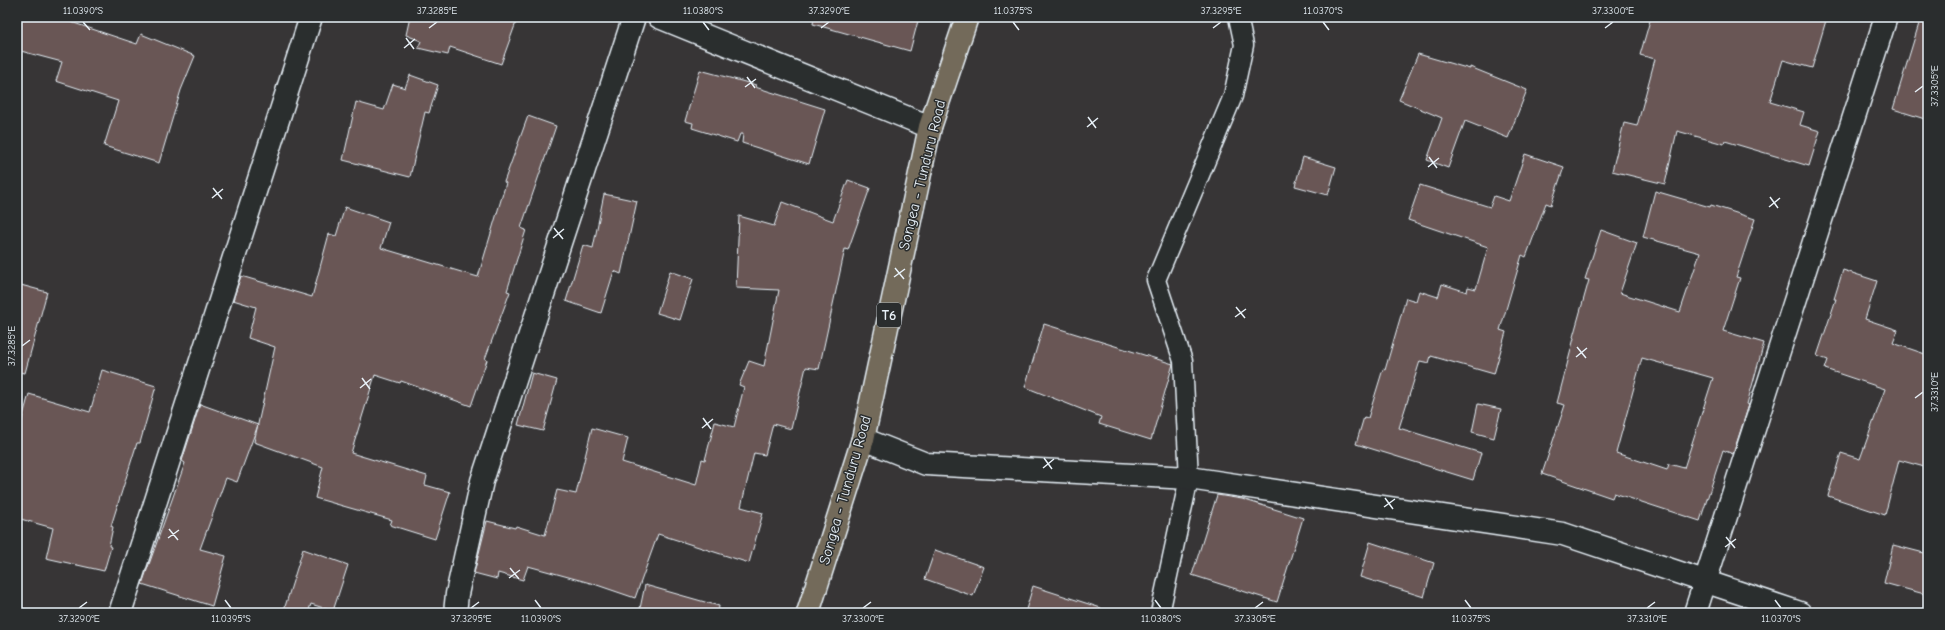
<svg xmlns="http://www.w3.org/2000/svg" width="1945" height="630" font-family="'Comic Neue',sans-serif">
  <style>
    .building { fill: #695755; stroke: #e8f1f8; fill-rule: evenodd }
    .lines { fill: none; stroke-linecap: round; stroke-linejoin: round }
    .lane-casing { stroke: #e8f1f8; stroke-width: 21 }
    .street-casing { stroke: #e8f1f8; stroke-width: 25 }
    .highway-casing { stroke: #e8f1f8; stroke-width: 25 }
    .lane { stroke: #2a2d2e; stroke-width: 18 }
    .street { stroke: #2a2d2e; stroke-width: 22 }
    .highway { stroke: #736b5a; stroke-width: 22 }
    .ticks { fill: none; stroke: #e8f1f8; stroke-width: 1.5 }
    .labels { text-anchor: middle; stroke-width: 3; stroke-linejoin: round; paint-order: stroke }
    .shield { fill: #2a2d2e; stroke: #afb6bb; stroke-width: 1 }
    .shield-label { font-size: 14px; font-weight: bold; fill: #e8f1f8 }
    .street-label { font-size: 15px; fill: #e8f1f8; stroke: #2a2d2e }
    .neatline { fill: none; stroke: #e8f1f8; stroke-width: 1.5 }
    .ticks-label { font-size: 10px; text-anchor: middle; fill: #e8f1f8 }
  </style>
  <rect width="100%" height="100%" fill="#373536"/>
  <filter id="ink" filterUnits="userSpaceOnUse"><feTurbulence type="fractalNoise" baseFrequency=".025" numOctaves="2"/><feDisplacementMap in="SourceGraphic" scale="8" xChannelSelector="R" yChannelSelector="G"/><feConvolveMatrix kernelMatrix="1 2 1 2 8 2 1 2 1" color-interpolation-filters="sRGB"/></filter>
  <g filter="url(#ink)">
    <!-- building -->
    <path class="building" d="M17,17h39l81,27 4,-10 54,22 -14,34 -22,73 -55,-17 14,-45 -62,-20 6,-19 -45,-12z
      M410,17h108l-17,47 -51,-17 -2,8 -30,-7 3,-7 -15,-6z
      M814,17h105l-9,34 -97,-27z
      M1651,17h176l-15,51 -29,-8 -13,42 34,10 -4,13 20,6 -11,35 -84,-25 -1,3 -47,-13 -12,53 -53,-13 12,-48 13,3 18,-67 -15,-4z
      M1921,17h7v103l-35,-11z
      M1418,54l52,15v-2l57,23 -19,48 -43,-17 -17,47 -21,-8 15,-42 -43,-18z
      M700,70l56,15 -1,2 70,22 -16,55 -67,-21 1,-9h-3l-3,8 -45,-14 1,-5 -8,-2z
      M410,75l28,10 -9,28 -4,-1 -15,65 -67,-17 13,-58 28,8 9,-26 12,4z
      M528,116l28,10 -35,102 5,2 -19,61 3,1 -25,67 2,1 -16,46 -70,-25 -1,2 -25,-8 -24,78 76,23 -2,9 25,7 -15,47 -45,-14 2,-5 -77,-22 8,-31 -69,-25 21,-95 -27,-9 8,-31 -23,-7 8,-24 71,21 17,-63 7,2 9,-29 44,15 -8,26 97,29 28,-94 -2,-1z
      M1525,154l39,13 -13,38 -5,-2 -20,54 -4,-2 -22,75 6,2 -12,42 -63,-18 -2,7 -9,-2 -21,67 82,25 -8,27 -117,-36 8,-27 4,1 15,-49 2,1 21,-72 10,3 3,-10 19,6 4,-13 25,8 1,-5 8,2 12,-42 -80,-27 12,-35 70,22 4,-11 15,5z
      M1303,157l33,10 -8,28 -33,-9z
      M848,180l22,8 -22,62 -3,-1 -26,120 -13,-2 -15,62 -18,-5 -8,31 -11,-2 -13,54 22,6 -14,50 -91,-29 -23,64 -41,-14 -66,-18 -5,14 -25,-7 -1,6 -23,-6 13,-52 28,7 1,-2 29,9 12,-45 19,4 16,-66 36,10 -6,24 74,23 6,-26 3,1 10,-38 19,5 10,-40 -5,-2 10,-24 15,5 15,-76 -43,-2 3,-72 35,10 8,-24 51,19z
      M1655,191l55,16 1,-2 44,14 -19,58 4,1 -17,53 41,12 -17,61 2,1 -16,49 -10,-4 -23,71 -86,-28 -2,5 -70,-24 23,-69 -8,-2 17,-65 -1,-1 16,-57 -4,-1 16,-49 36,13 -17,50 60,19 20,-59 -57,-16zM1642,358l71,20 -29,90 -15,-4 -2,6 -51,-17z
      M604,194l33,7 -16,73 -7,-3 -13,42 -35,-12 17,-56 10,3z
      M1843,270l34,11 -12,38 33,11 -5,13 35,12v113l-29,-8 -14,55 -57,-19 13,-43 19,6 25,-70 -60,-20 3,-9 -11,-4 19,-57h-2z
      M670,271l23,8 -13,41 -23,-7z
      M17,284l30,8 -22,81 -8,-1z
      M1044,324l129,40 -22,76 -52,-16 2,-7 -76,-30z
      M102,370l54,16 -16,57h-3l-26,83 2,1 -4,19 2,1 -7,24 -58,-13 7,-30 -36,-10v-81l12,-43 61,18z
      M532,373l25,7 -14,51 -25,-6z
      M200,404l58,21 -21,57 -11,-4 -26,71 26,7 -14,50 -70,-22 43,-121 -3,-2z
      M1478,404l23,5 -7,29 -22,-6z
      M1217,495l25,4 61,19 -26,84 -85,-27z
      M1370,542l64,21 -10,34 -64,-20z
      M1893,545l35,9v41l-44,-12z
      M303,549l45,16 -15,46 -22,-7 -3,9h-25z
      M935,550l49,17 -11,29 -48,-17z
      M645,585l74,21 -1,7h-79z
      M1033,586l68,22 -1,5h-75z"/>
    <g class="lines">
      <!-- lane casing -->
      <g class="lane-casing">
        <path id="lane" d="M1160,613l29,-135 -6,-117 -27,-81 77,-184 11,-51 -6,-28"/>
      </g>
      <!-- street casing -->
      <g class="street-casing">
        <path id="street" d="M659,17l271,110
          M863,439l63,25 263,14 374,56 237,79
          M120,613l191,-596
          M455,613l2,-19 25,-113 152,-464
          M1695,613l191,-596"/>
      </g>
      <!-- highway casing -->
      <g class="highway-casing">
        <path id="highway" d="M808,613l55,-174 67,-312 37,-110"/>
      </g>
      <!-- lane -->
      <use href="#lane" class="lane"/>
      <!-- street -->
      <use href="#street" class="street"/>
      <!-- highway -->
      <use href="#highway" class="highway"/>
    </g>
  </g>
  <!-- ticks -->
  <path class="ticks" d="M83,22l7,8M703,22l6,8M1013,22l6,8M1323,22l6,8M429,28l8,-6M821,28l8,-6M1213,28l8,-6M1605,28l8,-6M406,38l8,11M404,48l11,-9M747,77l8,11M745,87l11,-8M1915,92l8,-6M1088,117l8,11M1087,127l11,-9M1429,157l8,11M1428,167l11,-9M213,188l9,11M1770,197l8,11M212,198l11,-9M1769,207l11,-9M554,228l9,11M553,238l11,-9M895,268l9,11M894,277l11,-8M1236,307l9,11M1235,317l11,-8M22,346l8,-6M1577,347l9,11M1576,357l11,-9M362,378l8,11M360,388l11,-9M1915,398l8,-6M703,418l8,11M702,428l11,-9M1044,458l8,11M1043,468l11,-9M1385,498l8,11M1384,507l11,-8M169,529l9,11M1726,537l9,11M168,538l11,-8M1725,547l11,-8M510,568l9,11M509,578l11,-8M225,600l6,8M535,600l6,8M1155,600l6,8M1465,600l6,8M1775,600l6,8M79,608l8,-6M471,608l8,-6M863,608l8,-6M1255,608l8,-6M1647,608l8,-6"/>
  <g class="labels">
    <!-- shield labels -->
    <rect class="shield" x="877" y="303" width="24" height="24" rx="3"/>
    <g class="shield-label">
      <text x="889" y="320">T6</text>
    </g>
    <!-- street labels -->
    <g class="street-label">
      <text transform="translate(922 175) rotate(-76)" y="5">Songea - Tunduru Road</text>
      <text transform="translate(845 490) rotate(-74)" y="5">Songea - Tunduru Road</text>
    </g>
  </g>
  <!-- margin -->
  <rect width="1945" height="630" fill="none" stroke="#2a2d2e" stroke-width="44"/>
  <rect x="22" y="22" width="1901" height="586" class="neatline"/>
  <g class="ticks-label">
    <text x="83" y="14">11.0390°S</text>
    <text x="437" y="14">37.3285°E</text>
    <text x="703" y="14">11.0380°S</text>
    <text x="829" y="14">37.3290°E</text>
    <text x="1013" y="14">11.0375°S</text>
    <text x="1221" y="14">37.3295°E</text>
    <text x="1323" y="14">11.0370°S</text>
    <text x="1613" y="14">37.3300°E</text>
    <text transform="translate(1934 86) rotate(-90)" y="4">37.3305°E</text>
    <text transform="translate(11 346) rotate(-90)" y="4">37.3285°E</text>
    <text transform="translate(1934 392) rotate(-90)" y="4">37.3310°E</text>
    <text x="79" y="622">37.3290°E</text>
    <text x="231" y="622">11.0395°S</text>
    <text x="471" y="622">37.3295°E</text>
    <text x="541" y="622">11.0390°S</text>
    <text x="863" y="622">37.3300°E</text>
    <text x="1161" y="622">11.0380°S</text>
    <text x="1255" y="622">37.3305°E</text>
    <text x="1471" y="622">11.0375°S</text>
    <text x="1647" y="622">37.3310°E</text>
    <text x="1781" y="622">11.0370°S</text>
  </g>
</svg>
